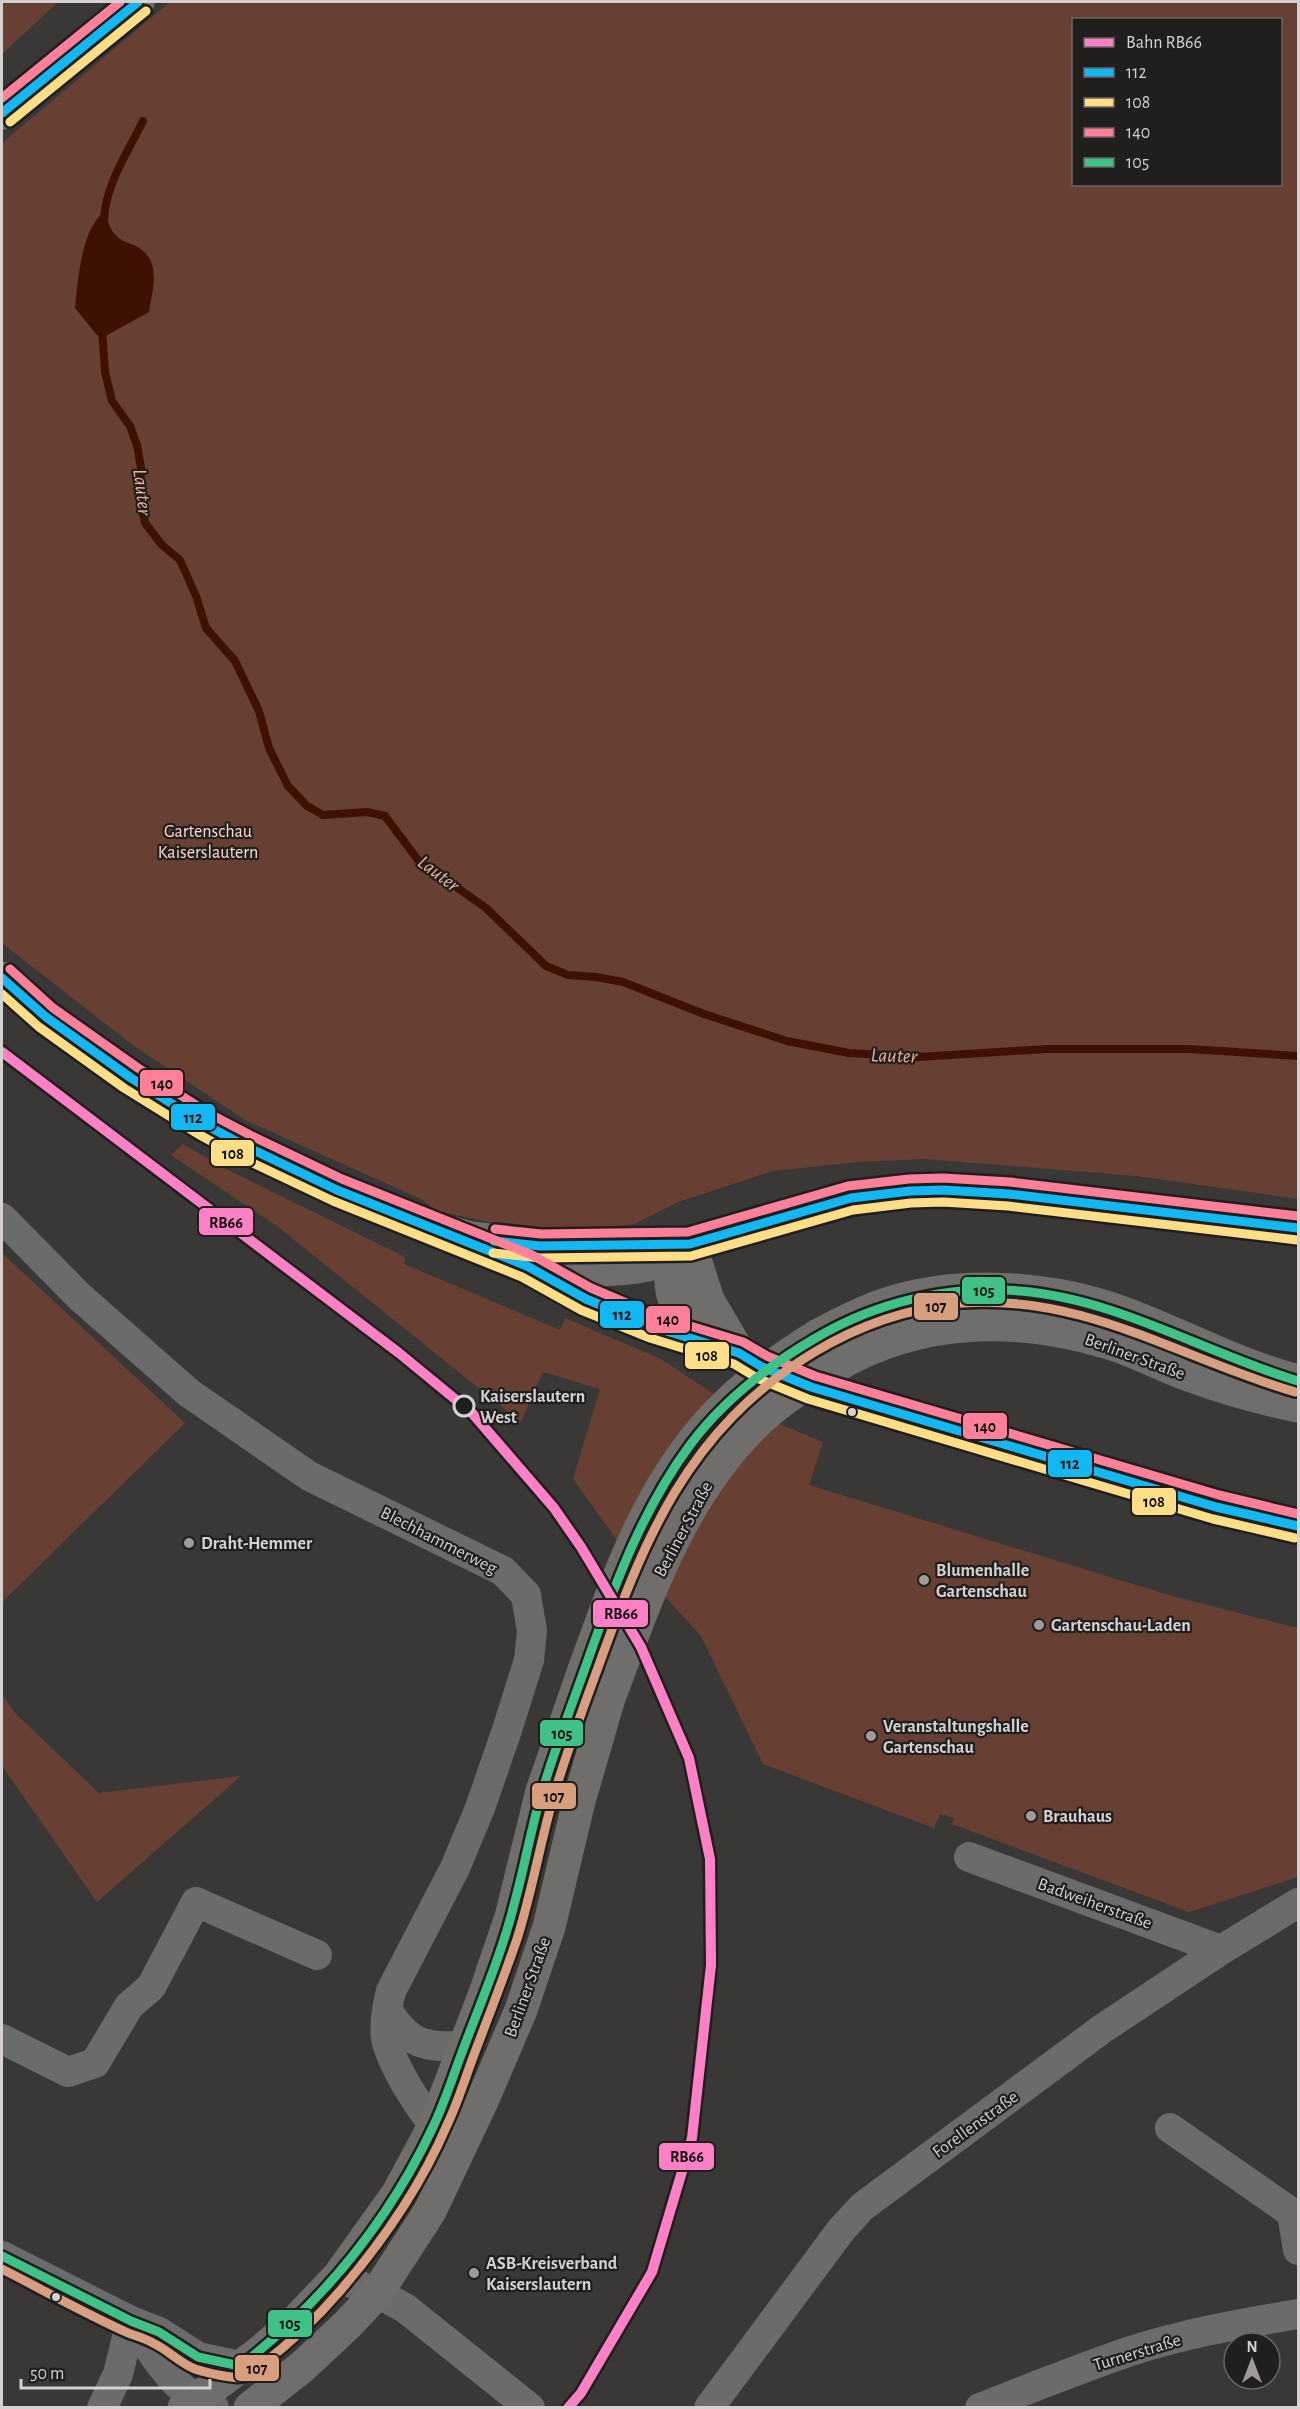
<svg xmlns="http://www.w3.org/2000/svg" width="1300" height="2409" font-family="'Alegreya Sans',sans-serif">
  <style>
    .green { fill: #684033; fill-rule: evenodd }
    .water { fill: #3f1105 }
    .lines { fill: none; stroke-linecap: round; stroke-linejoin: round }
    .stream { stroke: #3f1105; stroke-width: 8 }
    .minor { stroke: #6c6b6b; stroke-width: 30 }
    .secondary { stroke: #6f6e6c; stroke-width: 33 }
    .secondary-bridge { stroke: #6f6e6c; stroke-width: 33 }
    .bus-1-casing { stroke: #211f1e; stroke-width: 14 }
    .bus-2-casing { stroke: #211f1e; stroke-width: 14 }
    .bus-3-casing { stroke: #211f1e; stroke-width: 14 }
    .bus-4-casing { stroke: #211f1e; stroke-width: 14 }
    .bus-5-casing { stroke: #211f1e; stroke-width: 14 }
    .bus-1 { stroke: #13b7f2; stroke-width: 9 }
    .bus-2 { stroke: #ffde87; stroke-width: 9 }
    .bus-3 { stroke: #ff8098; stroke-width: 9 }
    .bus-4 { stroke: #40c188; stroke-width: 9 }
    .bus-5 { stroke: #d89e80; stroke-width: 9 }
    .rail-1-casing { stroke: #211f1e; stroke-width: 15 }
    .rail-1 { stroke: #ff80c5; stroke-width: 10 }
    .stop-dot { fill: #211f1e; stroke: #d4d1d0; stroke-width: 3 }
    .bus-dot { fill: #d4d1d0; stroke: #211f1e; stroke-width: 2 }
    .poi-dot { fill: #9e9b9a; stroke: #211f1e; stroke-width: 2 }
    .labels { text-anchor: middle; stroke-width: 4.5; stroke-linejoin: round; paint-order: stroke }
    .park-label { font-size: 18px; fill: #fdd8cc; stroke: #211f1e }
    .street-label { font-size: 18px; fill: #d4d1d0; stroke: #211f1e }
    .stop-label { font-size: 18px; font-weight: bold; fill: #d4d1d0; stroke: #211f1e; text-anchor: start }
    .poi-label { font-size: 18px; font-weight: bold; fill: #d4d1d0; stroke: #211f1e; text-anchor: start }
    .water-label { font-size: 20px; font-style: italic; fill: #f6af98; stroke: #211f1e }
    .line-badge { stroke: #211f1e; stroke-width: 2 }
    .pale-badge-label { font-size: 16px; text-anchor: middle; font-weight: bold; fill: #111 }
  </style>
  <rect width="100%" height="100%" fill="#3a3836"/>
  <!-- green -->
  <path class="green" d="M2,2h56l-56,52z
    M170,2h1128v1197l-161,-23 -213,-17 -66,3 -86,9 -94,31 -44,22 -86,10 -111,-23 -16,-12 -176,-79 -111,-74 -132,-103v-800zM1074,20h206v164h-206z
    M183,1144l39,23 183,90 -1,7 156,66 5,-12 96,41 62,41 100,42 -14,43 363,111 126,32v249l-109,35 -237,-88 2,-6 -14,-4 -6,14 -171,-64 -62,-128 -71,-78 -57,-79 27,-90 -57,-17 -22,50 -244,-196 -106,-71z
    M2,1253l183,170 -181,177 -2,7z
    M2,1694l13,19 84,80 142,-17 -144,126 -95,-136z"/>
  <!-- water -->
  <path class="water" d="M104,212c3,6 5,16 10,21 7,10 20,10 28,17 19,15 10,42 7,62l-47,26 -6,-4 -21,-26c3,-28 6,-78 29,-96z"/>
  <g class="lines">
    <!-- stream -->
    <path class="stream" d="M104,222c0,-35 24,-70 39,-101
      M102,330l3,42 7,29 18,25 7,19 4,23 -1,31 5,24 17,22 18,15 16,36 10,32 29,33 24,50 10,37 19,38 19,20 16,9 44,-3 18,4 33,44 68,48 60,58 22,9 28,2 27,5 81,32 83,27 62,12 70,4 127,-8h143l109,7"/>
    <!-- minor -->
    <path class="minor" d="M2,1218l78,79 109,96 120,83 194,95 23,24 6,36 -3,29 -22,70 -27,78 -25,60 -64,123c-4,16 -8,37 -4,52 9,30 29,59 47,83
      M969,1857l252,93
      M387,2010c24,36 36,37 78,36
      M2,2039l66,33 27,-9 34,-57 22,-19 45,-85 121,53
      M1170,2128l122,85 6,37
      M2,2256l129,65 28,11 39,25 42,9
      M338,2277l39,16 28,15 125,100
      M131,2321c23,35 43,71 83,87
      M102,2408l16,-34 13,-53
      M709,2408l132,-178 21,-23 240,-178 119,-79 77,-47
      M980,2408c48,-19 96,-38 145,-55 56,-19 115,-29 173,-39"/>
    <!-- secondary -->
    <path class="secondary" d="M2,113l136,-111
      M2,978l44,39 41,30 117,77 133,66 106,41 29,7 68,8 150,-2 113,-34 48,-12 59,-7 33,-1 66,4 289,34
      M690,1244l18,56 31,53
      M672,1258c-6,41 7,59 37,84
      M527,1266l59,33 67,28 86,26 23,14 49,20 405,120 82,19
      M533,1267c45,3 91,7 134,-7
      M817,1336c22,-12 43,-23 66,-31 74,-25 165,-19 238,7 60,22 115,53 177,69
      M850,1358c83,-42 174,-41 262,-14 29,9 56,25 85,34 33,12 67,21 101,28
      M184,2408l75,-55 39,-34 40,-42 60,-84 36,-67 50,-130 27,-79 31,-126 42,-121
      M250,2408l52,-41 46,-43 29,-31 53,-82 53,-112 38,-89 28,-83 30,-126 30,-103"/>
    <!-- secondary-bridge -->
    <path class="secondary-bridge" d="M584,1670c34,-94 68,-194 142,-265 27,-27 59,-49 91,-69
      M609,1698c38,-100 71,-203 150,-278 27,-25 59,-44 91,-62"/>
    <!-- bus-1 casing -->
    <g class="bus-1-casing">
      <path id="bus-1" d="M2,113l136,-111
        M2,978l44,39 85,61 73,46 41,22 92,44 190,76 59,33 67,28 86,26 23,14 49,20 405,120 82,19
        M494,1241l46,5 150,-2 161,-46 59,-7 33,-1 66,4 289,34"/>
    </g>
    <!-- bus-2 casing -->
    <g class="bus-2-casing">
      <path id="bus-2" d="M10,122l136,-111
        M2,994l37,33 85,61 74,46 42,23 93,44 189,76 59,33 69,28 84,26 23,14 51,21 405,120 82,19
        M493,1253l47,5 151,-2 162,-46 58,-7 32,-1 65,4 289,34"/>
    </g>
    <!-- bus-3 casing -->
    <g class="bus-3-casing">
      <path id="bus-3" d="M2,98l118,-96
        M10,969l43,39 85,60 72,46 40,21 92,44 190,76 59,33 66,28 86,26 24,14 48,20 404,119 79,19
        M495,1229l46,5 147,-2 160,-46 61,-7 34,-1 67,4 288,34"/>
    </g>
    <!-- bus-4 casing -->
    <g class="bus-4-casing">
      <path id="bus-4" d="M2,2256l129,65 28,11 39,25 42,9c83,-64 148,-144 193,-239 11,-23 19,-48 28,-72 19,-51 41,-101 54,-154 10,-36 16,-73 27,-109 14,-47 32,-92 48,-138 26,-73 54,-147 100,-209 33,-44 78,-79 124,-106 62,-37 134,-54 206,-48 98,8 185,62 278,90"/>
    </g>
    <!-- bus-5 casing -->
    <g class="bus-5-casing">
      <path id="bus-5" d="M2,2269c41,21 82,44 124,63 9,4 19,6 27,11 15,7 27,20 42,26 9,3 41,11 49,8 2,0 14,-10 16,-11 29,-22 56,-47 80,-75 43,-50 81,-105 107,-166 10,-21 17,-43 25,-65 15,-40 31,-80 45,-121 15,-47 23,-96 37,-144 12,-41 27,-81 42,-122 48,-133 90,-243 217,-320 46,-28 96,-45 149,-50 124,-9 219,56 333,89"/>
    </g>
    <!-- bus-1 -->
    <use href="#bus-1" class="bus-1"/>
    <!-- bus-2 -->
    <use href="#bus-2" class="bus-2"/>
    <!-- bus-3 -->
    <use href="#bus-3" class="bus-3"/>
    <!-- bus-4 -->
    <use href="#bus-4" class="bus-4"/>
    <!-- bus-5 -->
    <use href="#bus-5" class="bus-5"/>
    <!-- rail-1 casing -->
    <g class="rail-1-casing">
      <path id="rail-1" d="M2,1052l397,301 73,60 82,95 27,39 60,100 48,111 21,101 1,106 -19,173 -40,134 -71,121 -13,15"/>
    </g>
    <!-- rail-1 -->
    <use href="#rail-1" class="rail-1"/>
  </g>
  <!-- markers -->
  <circle class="stop-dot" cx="464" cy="1406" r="10"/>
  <g class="bus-dot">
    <circle cx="852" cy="1412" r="5"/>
    <circle cx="56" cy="2297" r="5"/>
  </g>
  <g class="poi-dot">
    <circle cx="189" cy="1543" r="6"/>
    <circle cx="924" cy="1580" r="6"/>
    <circle cx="1039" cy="1625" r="6"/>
    <circle cx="871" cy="1736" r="6"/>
    <circle cx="1031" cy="1816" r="6"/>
    <circle cx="474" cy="2273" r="6"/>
  </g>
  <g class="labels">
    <!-- park labels -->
    <g class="park-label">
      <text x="208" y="837">Gartenschau<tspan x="208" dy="21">Kaiserslautern</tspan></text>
    </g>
    <!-- street labels -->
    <g class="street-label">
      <text transform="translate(1135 1356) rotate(20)" y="6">Berliner Straße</text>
      <text transform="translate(683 1529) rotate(-62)" y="6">Berliner Straße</text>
      <text transform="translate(439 1540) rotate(27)" y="6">Blechhammerweg</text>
      <text transform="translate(1095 1903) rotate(20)" y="6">Badweiherstraße</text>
      <text transform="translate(527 1987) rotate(-70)" y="6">Berliner Straße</text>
      <text transform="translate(975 2124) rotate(-36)" y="6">Forellenstraße</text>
      <text transform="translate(1137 2352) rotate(-17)" y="6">Turnerstraße</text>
    </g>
    <!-- stop labels -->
    <g class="stop-label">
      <text x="480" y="1402">Kaiserslautern<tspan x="480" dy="21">West</tspan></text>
    </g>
    <!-- poi labels -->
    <g class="poi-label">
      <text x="201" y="1549">Draht-Hemmer</text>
      <text x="936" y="1576">Blumenhalle<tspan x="936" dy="21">Gartenschau</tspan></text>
      <text x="1051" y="1631">Gartenschau-Laden</text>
      <text x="883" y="1732">Veranstaltungshalle<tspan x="883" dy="21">Gartenschau</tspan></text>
      <text x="1043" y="1822">Brauhaus</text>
      <text x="486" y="2269">ASB-Kreisverband<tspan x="486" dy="21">Kaiserslautern</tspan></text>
    </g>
    <!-- water labels -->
    <g class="water-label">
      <text transform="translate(143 492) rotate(83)" y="7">Lauter</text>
      <text transform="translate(439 873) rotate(37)" y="7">Lauter</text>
      <text transform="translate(894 1055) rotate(2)" y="7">Lauter</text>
    </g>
  </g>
  <g class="line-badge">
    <rect x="139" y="1069" width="45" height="28" rx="6" fill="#ff8098"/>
    <rect x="170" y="1103" width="46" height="28" rx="6" fill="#13b7f2"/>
    <rect x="210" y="1139" width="45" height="28" rx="6" fill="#ffde87"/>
    <rect x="198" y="1207" width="56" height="29" rx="6" fill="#ff80c5"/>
    <rect x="961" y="1276" width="45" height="29" rx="6" fill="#40c188"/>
    <rect x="913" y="1292" width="46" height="29" rx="6" fill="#d89e80"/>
    <rect x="599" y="1300" width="46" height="29" rx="6" fill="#13b7f2"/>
    <rect x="645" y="1305" width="46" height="29" rx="6" fill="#ff8098"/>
    <rect x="684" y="1341" width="46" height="29" rx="6" fill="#ffde87"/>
    <rect x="962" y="1412" width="46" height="28" rx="6" fill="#ff8098"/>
    <rect x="1047" y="1449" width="46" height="29" rx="6" fill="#13b7f2"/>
    <rect x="1131" y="1487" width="46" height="29" rx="6" fill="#ffde87"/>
    <rect x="592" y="1599" width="57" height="29" rx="6" fill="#ff80c5"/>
    <rect x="539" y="1719" width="45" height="28" rx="6" fill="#40c188"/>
    <rect x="531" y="1782" width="46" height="28" rx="6" fill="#d89e80"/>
    <rect x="658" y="2142" width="57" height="29" rx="6" fill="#ff80c5"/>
    <rect x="267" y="2309" width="46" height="29" rx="6" fill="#40c188"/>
    <rect x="234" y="2354" width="46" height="28" rx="6" fill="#d89e80"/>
  </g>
  <g class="pale-badge-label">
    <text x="162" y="1089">140</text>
    <text x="193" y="1123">112</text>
    <text x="233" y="1159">108</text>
    <text x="226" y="1228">RB66</text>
    <text x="984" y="1296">105</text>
    <text x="936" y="1312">107</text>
    <text x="622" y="1320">112</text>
    <text x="668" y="1325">140</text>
    <text x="707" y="1361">108</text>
    <text x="985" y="1432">140</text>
    <text x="1070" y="1469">112</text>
    <text x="1154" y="1507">108</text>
    <text x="621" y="1619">RB66</text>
    <text x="562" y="1739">105</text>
    <text x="554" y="1802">107</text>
    <text x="687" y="2162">RB66</text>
    <text x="290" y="2329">105</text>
    <text x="257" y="2374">107</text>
  </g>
  <!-- border -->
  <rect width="1300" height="2409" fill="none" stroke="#d4d1d0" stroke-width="6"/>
  <!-- legend -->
  <rect x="1072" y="18" width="210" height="168" fill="#211f1e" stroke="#696665" stroke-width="1.5"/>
  <rect x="1084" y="38" width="30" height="9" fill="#ff80c5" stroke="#696665" stroke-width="1.5"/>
  <text x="1126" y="48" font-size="18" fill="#d4d1d0">Bahn RB66</text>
  <rect x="1084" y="68" width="30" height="9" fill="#13b7f2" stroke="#696665" stroke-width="1.5"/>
  <text x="1126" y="78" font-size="18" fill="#d4d1d0">112</text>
  <rect x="1084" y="98" width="30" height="9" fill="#ffde87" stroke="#696665" stroke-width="1.5"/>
  <text x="1126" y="108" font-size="18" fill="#d4d1d0">108</text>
  <rect x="1084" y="128" width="30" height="9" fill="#ff8098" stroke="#696665" stroke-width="1.5"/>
  <text x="1126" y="138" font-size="18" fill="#d4d1d0">140</text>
  <rect x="1084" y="158" width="30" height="9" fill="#40c188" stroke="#696665" stroke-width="1.5"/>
  <text x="1126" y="168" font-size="18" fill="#d4d1d0">105</text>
  <!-- north arrow -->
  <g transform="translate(1252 2361)"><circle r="28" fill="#211f1e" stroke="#696665" stroke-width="1.5"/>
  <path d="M0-4.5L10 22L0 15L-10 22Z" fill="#9e9b9a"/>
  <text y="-9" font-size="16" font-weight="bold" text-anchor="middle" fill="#d4d1d0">N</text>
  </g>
  <!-- scale -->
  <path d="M21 2379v9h189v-9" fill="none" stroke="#d4d1d0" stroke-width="3"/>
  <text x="30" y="2379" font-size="18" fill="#d4d1d0" stroke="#211f1e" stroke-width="4.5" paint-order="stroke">50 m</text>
</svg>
